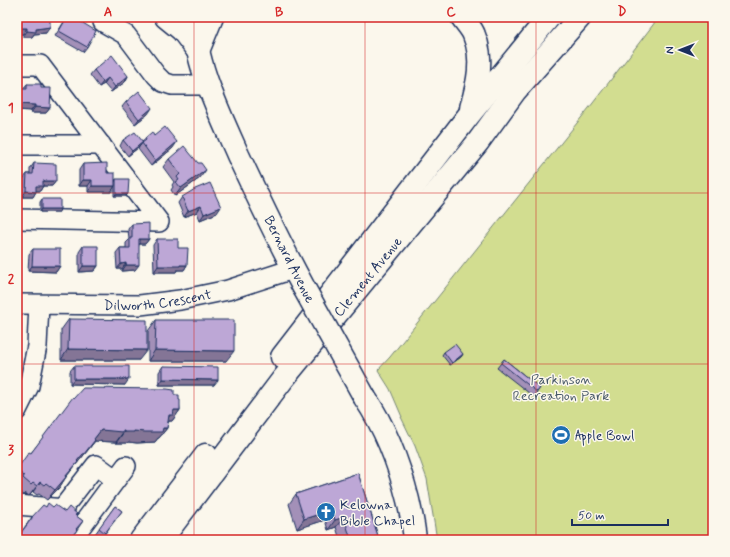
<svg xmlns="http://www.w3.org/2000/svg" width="730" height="557" font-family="Mynerve,sans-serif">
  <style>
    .green { fill: #d2dd90; stroke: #768677 }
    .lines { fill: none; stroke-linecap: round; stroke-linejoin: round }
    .minor-casing { stroke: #1b2f5e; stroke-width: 22 }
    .major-casing { stroke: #1b2f5e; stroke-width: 25 }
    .minor { stroke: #fbf7ec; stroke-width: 19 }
    .major { stroke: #fbf7ec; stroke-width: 22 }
    .major-bridge-casing { stroke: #1b2f5e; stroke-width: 25; stroke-linecap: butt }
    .major-bridge { stroke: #fbf7ec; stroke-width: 22 }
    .wall { fill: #a390b8; stroke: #1b2f5e }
    .shaded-wall { fill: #847596; stroke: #1b2f5e }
    .building { fill: #bda7d6; stroke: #1b2f5e }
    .grid { fill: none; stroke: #d62828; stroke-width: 1; stroke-opacity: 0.55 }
    .labels { text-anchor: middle; stroke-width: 3; stroke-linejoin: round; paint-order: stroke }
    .street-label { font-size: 14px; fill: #1b2f5e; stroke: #fbf7ec }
    .park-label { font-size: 14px; fill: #495a6a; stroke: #fbf7ec }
    .poi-label { font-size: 14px; fill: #1b2f5e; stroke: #fbf7ec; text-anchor: start }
    .neatline { fill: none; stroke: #d62828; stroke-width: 1.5 }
    .grid-label { font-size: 13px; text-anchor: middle; font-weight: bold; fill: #d62828 }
  </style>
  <rect width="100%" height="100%" fill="#fbf7ec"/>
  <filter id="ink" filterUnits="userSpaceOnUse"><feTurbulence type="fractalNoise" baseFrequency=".025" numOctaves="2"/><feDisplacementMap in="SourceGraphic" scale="8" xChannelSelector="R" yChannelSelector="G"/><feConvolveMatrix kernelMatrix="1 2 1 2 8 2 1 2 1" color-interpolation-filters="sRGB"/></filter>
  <g filter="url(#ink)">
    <!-- green -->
    <path class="green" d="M659,17h54v523h-276l-10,-61 -12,-33 -14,-29h1l-12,-28 -12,-19 12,-13 203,-254z"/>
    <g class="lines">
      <!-- minor casing -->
      <g class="minor-casing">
        <g id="minor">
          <path d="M103,22l23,13 30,40 7,7 9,3h36"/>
          <path d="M17,65h23l119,157 -142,-3"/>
          <path d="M17,145h84"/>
          <path id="s1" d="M17,304l123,1 40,-5 48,-10 65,-21"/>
          <path d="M17,410l12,-24 8,-40 2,-41"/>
          <path d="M17,505l48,4"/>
          <path d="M62,509l34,-44 19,14"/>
          <path d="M71,540l55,-74"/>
        </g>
      </g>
      <!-- major casing -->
      <g class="major-casing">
        <g id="major">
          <path d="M166,17l16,13 16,21"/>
          <path d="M194,17c0,45 26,97 44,138 21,45 42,89 66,133"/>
          <path d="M462,17c4,6 10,12 12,18 10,24 4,49 -3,73"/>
          <path d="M198,51l14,-34"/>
          <path d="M282,357l187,-242 80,-98"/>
          <path d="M365,398c21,31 34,66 43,102 3,14 6,26 7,40"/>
          <path d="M141,540l65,-85"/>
          <path id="s2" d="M161,540l122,-161 195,-237 37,-51 65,-74"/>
        </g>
      </g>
      <!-- minor -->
      <use href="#minor" class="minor"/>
      <!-- major -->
      <use href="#major" class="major"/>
      <!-- major-bridge casing -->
      <g class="major-bridge-casing">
        <path id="major-bridge" d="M304,288l61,110"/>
      </g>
      <!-- major-bridge -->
      <use href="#major-bridge" class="major-bridge"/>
    </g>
    <!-- wall -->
    <path class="wall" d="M17,17l29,16 -12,1 -2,3h-9v-3h-6z
      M67,17l20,30 -4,5 -28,-16z
      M94,70l34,6 -3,6 -14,10 -7,-8 -5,3 -9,-12z
      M27,84l14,4 9,20 -4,5h-15v-2l-14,-1v-21h6z
      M126,102l22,12 -13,10 -13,-17z
      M154,136l19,12 -22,18 -13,-17 3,-5 -2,3 -11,9 -8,-10 3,-6 19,2 3,-4z
      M169,159l31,19 -25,18 -4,-6 2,-3 -1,-2 2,-3 -11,-15z
      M34,163l22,18 -4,5h-9l-3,5h-4l-3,6h-11l1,-18 4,-5h3v-5z
      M83,164l24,9 8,9 1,-3 10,17h-12v-10l-3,6h-23v-6h-9v-16z
      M182,197l35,16 -17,7 -3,-8 -13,5 -6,-14z
      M42,199l17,13h-19v-10z
      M132,224l17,15 -4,5h-6l-4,26 -13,1v-2h-5l-1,-16 4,-5h6v-5l3,-3 -1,-11z
      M157,239l21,9 9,17 -3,5h-7l-1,2h-22l-1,-27z
      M83,246l15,20 -4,5 -15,1v-20z
      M33,249l27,17 -4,6 -28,-1 1,-17z
      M69,319l70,41h-78v-30z
      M156,320l70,41h-78v-30z
      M444,352l19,2 -2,3 -11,8 -8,-10z
      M504,359l36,29 -6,9 -37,-29z
      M74,366l51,19 -55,-1v-13z
      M163,366l51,19h-55v-13z
      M174,395l5,5 1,10 -8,11h-3l-1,2 -1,5 -8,10h-1l-3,4 -18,1 -9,-1 -1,1h-11v-1h-2l-19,-1 -7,9 -22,27 -7,11 -12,12 -8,-6 -2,1 -4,-3 -4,4 -4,-3 -1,2 -7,-5v-21l14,-16 43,-55z
      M358,473l20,63 -2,4h-36l-4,-13 -8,3 -3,-10 -28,9 -8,-25 7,-10z
      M115,506l7,5 -21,28 -6,-5z
      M46,507h7l12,5 11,4 7,5 -13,19h-53l7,-12 8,-11z"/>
    <!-- shaded-wall -->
    <path class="shaded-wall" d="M50,27l-4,6 -12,1 -2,3h-9l4,-6 9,-2z
      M17,28h10l-4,6h-6z
      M128,76l-3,6 -14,10 4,-5z
      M108,78l-4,6 -5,3 4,-5z
      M17,104l18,1 -4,6 -14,-1z
      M35,107l15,1 -4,5h-15z
      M152,108l-4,6 -13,10 4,-5z
      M143,142l-4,5 -11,9 4,-5z
      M177,142l-4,6 -22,18 4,-5z
      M206,170l-6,8 -25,18 6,-8z
      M83,180h9l-4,6h-9z
      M43,181h13l-4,5h-9l-3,5h-7l3,-5z
      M92,186h23l-4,6h-23z
      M26,191l10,1 -3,5h-11z
      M116,194h12l-2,2h-12z
      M201,206l-4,6 -13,5 4,-6z
      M221,207l-4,6 -17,7 4,-6z
      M42,209h18l-1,3h-19z
      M139,239h10l-4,5h-10z
      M126,263l-4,6h-5l4,-5z
      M126,265h13l-4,5 -13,1z
      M180,265h7l-3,5h-7l-1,2h-22l4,-6z
      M32,266h28l-4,6 -28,-1z
      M83,266h15l-4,5 -15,1z
      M68,349l79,1 -8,10h-78z
      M155,350l79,1 -8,10h-78z
      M463,354l-2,3 -11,8 2,-2z
      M74,379h55l-4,6 -55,-1z
      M163,379l55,1 -4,5h-55z
      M174,410h6l-8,11h-3l-3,5h-4z
      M167,428l-8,10h-1l-3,4 -18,1 -9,-1 -1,1h-11l8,-11z
      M101,430l23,1 -8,11h-2l-19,-1 -7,9 -22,27 -7,11 -12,12 18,-23z
      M40,482l-7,10 -4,4 8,-10z
      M332,510l-7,10 -28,9 7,-10z
      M344,517l-8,10 -8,3 7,-10z
      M378,536l-2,4h-9z"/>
    <!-- building -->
    <path class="building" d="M17,17h33v10l-14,2v3l-9,-1v-3h-10z
      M67,17h6l23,14 -9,16 -28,-16z
      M112,55l16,21 -13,11 -7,-9 -5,4 -9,-12z
      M27,84h14v4h10l-1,20 -15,-1v-2l-18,-1v-15h10z
      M139,91l13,17 -13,11 -13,-17z
      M165,127l12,15 -22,19 -13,-18 4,-3 -1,-2 7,-6 2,4z
      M135,132l8,10 -11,9 -9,-11z
      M184,146l14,17h3l5,7 -25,18 -5,-6 3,-2 -2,-3 3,-3 -11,-15z
      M34,163l22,1v17h-13v5h-7v6l-10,-1 1,-17h6z
      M107,163v10h8v13h-23v-6h-9v-16z
      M116,179h13l-1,15h-12z
      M210,183l11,24 -17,7 -3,-8 -13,5 -6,-14 13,-8z
      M42,199h18v10h-18z
      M149,223v16h-10v26h-13v-2l-5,1 -1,-16h10v-10h2v-14z
      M157,239h21v9h10l-1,17h-7v1h-22z
      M83,246h15v20h-15z
      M33,249h27v17h-28z
      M69,319l78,1v30l-79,-1z
      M156,320h78v31l-79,-1z
      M455,344l8,10 -11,9 -8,-11z
      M504,359l36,29 -3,4 -36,-29z
      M74,366h55v13h-55z
      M163,366l55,1v13l-55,-1z
      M83,388l84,1 7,1v5h5v5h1v10h-6l-1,5h-4l-2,13h-4l-1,4h-17l-11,-1v1h-10v-1h-2v1l-21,-2 -7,9 1,1 -11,14h-1l-6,7 1,1 -13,15h1l-11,13 -9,-7 -2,2 -4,-3 -3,4 -4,-3 -2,2 -8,-7 1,-2 -7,-6v-1l12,-17 2,1 42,-56 1,1z
      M358,473l20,63 -11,4h-16l-7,-23 -9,3 -3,-10 -28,9 -8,-25z
      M48,503l5,4 2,-2 10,7 4,-5 8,7 -2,1 8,6 -7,8 1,1 -8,10h-52v-2l15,-20v-1l11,-12 3,2z
      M115,506l7,5 -17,22 -6,-5z"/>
  </g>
  <!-- grid -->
  <path class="grid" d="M194,17v523M365,17v523M536,17v523M17,193h696M17,364h696"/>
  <!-- icons -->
  <defs>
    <g id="stadium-disc" transform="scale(1)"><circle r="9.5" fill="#1f6fb2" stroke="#fbf7ec"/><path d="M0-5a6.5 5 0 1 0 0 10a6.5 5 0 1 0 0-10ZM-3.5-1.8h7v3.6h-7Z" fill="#fff"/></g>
    <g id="church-disc" transform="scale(1)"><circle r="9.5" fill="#1f6fb2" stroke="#fbf7ec"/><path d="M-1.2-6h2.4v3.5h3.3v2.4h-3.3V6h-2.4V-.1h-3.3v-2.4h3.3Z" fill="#fff"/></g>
  </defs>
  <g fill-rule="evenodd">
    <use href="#stadium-disc" x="561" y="435"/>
    <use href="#church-disc" x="326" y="512"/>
  </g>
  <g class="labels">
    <!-- street labels -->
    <g class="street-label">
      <text transform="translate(290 259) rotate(63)" y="5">Bernard Avenue</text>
      <text dy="5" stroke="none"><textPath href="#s2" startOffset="335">Clement Avenue</textPath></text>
      <text dy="5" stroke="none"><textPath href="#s1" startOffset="141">Dilworth Crescent</textPath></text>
    </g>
    <!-- park labels -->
    <g class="park-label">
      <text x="561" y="384">Parkinson<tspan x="561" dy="16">Recreation Park</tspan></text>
    </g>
    <!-- poi labels -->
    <g class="poi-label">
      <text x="575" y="440">Apple Bowl</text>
      <text x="340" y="509">Kelowna<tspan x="340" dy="16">Bible Chapel</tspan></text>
    </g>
  </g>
  <!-- margin -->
  <rect width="730" height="557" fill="none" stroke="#fbf7ec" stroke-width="44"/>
  <!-- north arrow -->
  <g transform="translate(680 50) rotate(270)" stroke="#fbf7ec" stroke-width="3" paint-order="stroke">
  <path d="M0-3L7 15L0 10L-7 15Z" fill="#1b2f5e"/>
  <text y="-6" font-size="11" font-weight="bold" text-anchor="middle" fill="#1b2f5e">N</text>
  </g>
  <!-- scale -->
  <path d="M572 519v6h96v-6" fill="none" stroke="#1b2f5e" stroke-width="2"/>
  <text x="578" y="519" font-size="12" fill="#1b2f5e" stroke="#fbf7ec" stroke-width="3" paint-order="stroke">50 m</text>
  <rect x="22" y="22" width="686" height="513" class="neatline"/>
  <g class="grid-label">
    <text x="108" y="16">A</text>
    <text x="279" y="16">B</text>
    <text x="451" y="16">C</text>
    <text x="622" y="16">D</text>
    <text x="11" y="112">1</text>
    <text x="11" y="283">2</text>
    <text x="11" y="454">3</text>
  </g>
</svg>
